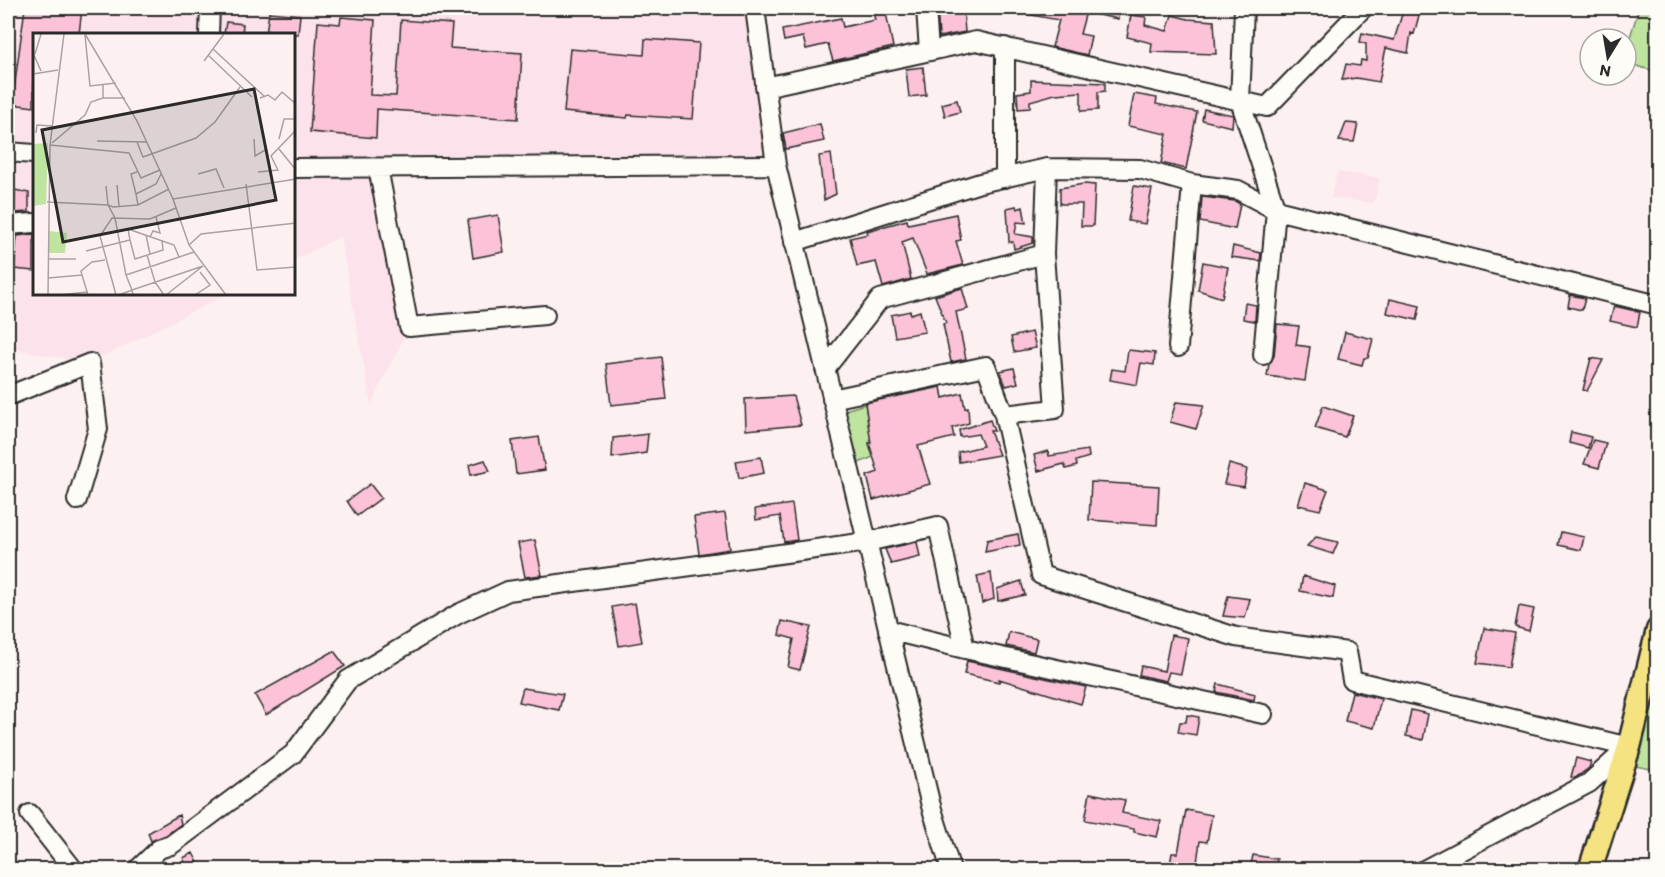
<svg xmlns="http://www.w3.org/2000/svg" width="1665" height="877" font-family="Itim,sans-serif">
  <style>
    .built { fill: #fce2ea }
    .green { fill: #bee4a0; stroke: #748866; stroke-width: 1.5 }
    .building { fill: #fbc2d8; stroke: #2b2b2b; stroke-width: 1.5 }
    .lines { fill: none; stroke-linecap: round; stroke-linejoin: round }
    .minor-casing { stroke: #2b2b2b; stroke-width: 22 }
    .major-casing { stroke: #2b2b2b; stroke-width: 27 }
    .minor { stroke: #fdfcf7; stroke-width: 18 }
    .major { stroke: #f5e382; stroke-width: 22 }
    .inset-road { fill: none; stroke: #a9a1a2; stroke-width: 1.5 }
    .view { fill: #2b2b2b; fill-opacity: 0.15; stroke: #2b2b2b; stroke-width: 3 }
    .inset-edge { fill: none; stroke: #2b2b2b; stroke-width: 3 }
  </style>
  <rect width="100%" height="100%" fill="#fdf0f1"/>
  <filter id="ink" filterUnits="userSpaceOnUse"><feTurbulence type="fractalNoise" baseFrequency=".0167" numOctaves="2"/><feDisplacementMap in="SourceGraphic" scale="12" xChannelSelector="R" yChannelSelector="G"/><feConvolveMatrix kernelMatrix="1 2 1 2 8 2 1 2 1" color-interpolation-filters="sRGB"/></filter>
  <g filter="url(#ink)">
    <!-- built -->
    <path class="built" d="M8,8h747l21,157 -398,3 31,159 -38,77 -31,-167 -46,23v-226h-260v260h193l-137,69 -82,-15z
      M1337,172l43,6 -6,25 -43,-5z"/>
    <!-- green -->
    <path class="green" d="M1639,8h18v64l-31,-9v-13z
      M865,404l4,25 67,-4 -67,18 4,14 -14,6 -14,-53z
      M1657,669v101l-22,-4z"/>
    <!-- building -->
    <path class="building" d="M25,8h57l-3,26h-45v73l-22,-3z
      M872,8h13l8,39 -60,14 -5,-17 -22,5 -3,-12 -19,4 -2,-11 59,-12 2,9 32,-7z
      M937,8h26l2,24 -26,5z
      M1021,8h66l-7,26 11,2 -4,19 -35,-8 7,-27 -39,-7z
      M1088,8h32l-2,11 -30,-6z
      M1404,8h17l-7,26 -3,-1 -3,20 -22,-5 -7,34 -23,-4 -14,2 4,-16 14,2 1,-6 5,1v-17l-6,-2 2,-9 32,7z
      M269,12l31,3 -2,19h-32z
      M1131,15l15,2 -1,8 22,6 5,-16 16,4 26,2 2,33 -65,-2 1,-9 -25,-6z
      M341,17l34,3 -5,75 26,1 5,-76 51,4 -2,24 72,5 -4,66 -141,-10 -1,29 -66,-6 8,-110 22,2z
      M226,22l17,2 -1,10h-18z
      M645,39l54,4 -6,76 -65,-4 -1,3 -63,-6 6,-63 74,6z
      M923,67l3,28 -17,2 -3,-28z
      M1031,80l74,3v8l-7,1v18l-17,1v-19l-26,2 -25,7v7l-12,1 -1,-16 14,-2z
      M1134,94l23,4 -1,6 41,8 -11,57 -25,-6 6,-29 -39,-8z
      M957,100l3,12 -15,4 -3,-12z
      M1204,109l29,6 -1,12 -30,-7z
      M1346,123l12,1 -4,18 -15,-1z
      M820,124l4,17 -38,8 -3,-16z
      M831,154l5,40 -12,6 -5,-44z
      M1084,184l11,1 -2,41h-12l1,-22h-22v-16z
      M1134,186l18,3 -7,35 -17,-3z
      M15,190l14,3v19l-15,1z
      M1202,197l33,4 5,3 -5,25 -35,-7z
      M1016,206l1,3 6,-2 3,16 -9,-1 -2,12 18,3v6l-19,6 -1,-7h-4l-2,-34z
      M956,214l5,26 -5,1 7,24 -36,9 -14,-36 -11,4 9,37 -28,8 -7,-25 -19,4 -7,-28 18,-4 -1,-3 40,-11 1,4z
      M498,215l6,37 -31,6 -5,-38z
      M34,234v37l-20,-2 3,-33z
      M1233,246l28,7 -1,8 -29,-4z
      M1203,262l25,5 -6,31 -24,-8z
      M962,288l6,21 -12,3 10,47 -15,3 -8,-38 3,-1 -11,-27z
      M1570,295l15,3 -3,12 -14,-3z
      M1390,299l30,7 -3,14 -30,-7z
      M1245,303l11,2 -1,16 -12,-2z
      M1614,306l26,6 -3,15 -27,-6z
      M910,311l1,3 9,-3 5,21 -30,5 -4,-22z
      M1277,324l22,2 -3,19 14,2 -5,34 -38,-5 2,-12 5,-8z
      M1032,332l4,16 -22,4 -3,-15z
      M1345,332l28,7 -5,19h-4l-2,7 -24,-6z
      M1128,350l27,3 -1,12 -13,-2 -4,22 -27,-5 2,-11 13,2z
      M661,357l5,42 -55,6 -5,-41z
      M1591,358l12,2 -16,31 -4,-1z
      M1014,368l4,15 -12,3 -6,-15z
      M941,387l2,11 19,-5 3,15 3,-1 1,16 -17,5 2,9 -36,9 12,38 -57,16 -6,-24 11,-4 -9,-29h2l-6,-40z
      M793,396l8,29 -55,5 -1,-31z
      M1176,402l28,3 -8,24 -26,-7z
      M1323,406l30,10 -8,21 -30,-9z
      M990,420l4,11h-4l9,24 -40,7 -1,-10 25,-6 -5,-12 -18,3 -1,-7z
      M1571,432l20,5 -3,11 -19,-5z
      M648,434l-2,19 -34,5 1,-20z
      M539,437l6,33 -29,4 -4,-33z
      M1593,440l13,3 -7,25 -15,-4z
      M1088,450l1,7 -13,4 1,5 -11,3 -2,-5 -26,7 -4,-16 14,-4 1,5z
      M761,457l3,16 -25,5 -3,-17z
      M485,460l5,11 -19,4 -2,-10z
      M1229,464l18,5 -3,18 -20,-3z
      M1091,482l68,4 -2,39 -68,-5z
      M1305,483l23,7 -8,20 -22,-5z
      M370,484l11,14 -24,18 -10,-15z
      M792,504l5,36 -13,2 -4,-26 -24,4 -1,-11z
      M725,513l5,36 -31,5 -5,-37z
      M1561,532l23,5 -3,13 -23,-5z
      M1018,534l2,11 -35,7 2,-12z
      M1316,537l22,5 -5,12 -26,-8z
      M535,540l7,35 -17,2 -7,-34z
      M917,542l3,15 -29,7 -6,-15z
      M991,573l3,26 -12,4 -5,-27z
      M1303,576l32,10 -2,12 -33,-7z
      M1021,581l4,14 -27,6 -1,-12z
      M1228,596l22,3 -5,19 -22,-2z
      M635,603l7,39 -23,4 -7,-39z
      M1519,606l15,3 -5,22 -14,-4z
      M782,621l29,6 -11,43 -12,-3 6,-28 -15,-4z
      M1484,628l31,5 -6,34 -32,-4z
      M1009,632l28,7 -3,13 -28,-6z
      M1171,635l17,3 -7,36 -12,-2 -3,9 -27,-6 2,-9 23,5z
      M334,651l11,15 -79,49 -11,-20z
      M967,661l119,26 -5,17 -82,-25v3l-35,-8z
      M1218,684l37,10 -1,6 -38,-8z
      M523,688l40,6 -4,16 -40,-8z
      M1352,692l29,7 -7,29 -29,-7z
      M1411,710l17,4 -5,26 -17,-4z
      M1187,715l12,2 -3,18 -18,-3 2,-10h6z
      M1576,758l15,4 -2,6 -14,10 -4,-1z
      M1090,793l35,7 -3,13 39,8 -4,16 -23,-5v-3l-49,-9z
      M1186,810l26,5 -5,27 -7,-1 -4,29h-27l3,-17h6z
      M179,815l2,9 -15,11 -15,6 -3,-8z
      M193,853l9,17h-13l-6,-12z
      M1253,855l24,4 -3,11h-24z"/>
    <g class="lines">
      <!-- minor casing -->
      <g class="minor-casing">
        <path id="minor" d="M926,8l3,43
          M1244,8l-4,93 36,109 382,95
          M209,34l1,-26
          M765,87l211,-46 291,66 96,-99
          M8,152l26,2
          M776,165l155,641 20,64
          M294,168l482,-3 -21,-157
          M378,168l31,159 136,-12
          M1005,178v-131
          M8,225l26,-2
          M794,242l186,-59 67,-15 93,1 52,15 46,6 38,20 -13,145
          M1178,347l14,-163
          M825,369l55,-70 164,-45 3,-86
          M8,396l82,-33 8,66 -21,71
          M832,399l154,-33 18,49 37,160 195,62 111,15 5,28 277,67
          M1004,415l51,-6 -11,-155
          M888,630l77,19 298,65
          M30,814l44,56
          M137,870l22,-21 12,-4 122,-91 55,-74 110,-66 50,-23 359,-49 71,-16 27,123
          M1424,870l165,-87 40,-36"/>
      </g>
      <!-- major casing -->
      <g class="major-casing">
        <path id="major" d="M1590,870l39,-123 29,-117"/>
      </g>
      <!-- minor -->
      <use href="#minor" class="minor"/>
      <!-- major -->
      <use href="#major" class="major"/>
    </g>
  </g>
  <!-- overview -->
  <g transform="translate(33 33)">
    <rect width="262" height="262" fill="#fdf0f1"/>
    <path d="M15,110l-2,61 -13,2v-62zM16,198l18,2 -2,20h-17z" fill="#bee4a0"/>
    <path class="inset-road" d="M52,1l52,87 36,78M52,2l5,51 26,-3M180,16l52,48M0,20l8,18M2,21l6,-20M175,22l44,42M171,28l20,-27M0,41l25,-4M70,65h22M227,65l8,-3 7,5 7,-8 14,12M3,100l1,-8 15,1M221,106l1,17 12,-7M246,106l5,-20h12M64,108l50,1M104,109l6,15 53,-19 19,-16 25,-35M19,110l33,-28 6,-13 12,-4v-13M17,112l79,8 12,25 19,-8M246,116l17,21M225,139l20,-2 -7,-14 25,-26M165,141l18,-5 8,19M213,151l11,86 39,-3M84,152l2,21M73,153l2,19 5,2 25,-2 31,-16M103,161l-5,-20 6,-2M14,169l61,3 7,13 11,57M105,172l-2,-11 20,-10 5,-10M113,202l4,19M117,204l3,-6 7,2 -4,-16M97,207l5,19 28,-9 -1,-10M156,212l12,-11 95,-11M53,218l44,-11 -2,-11 46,16 5,12M114,222l8,27 9,13M16,226h27M49,242l-1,-4 11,-9 13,-2M15,245l34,-3 6,20M15,262l2,-150 14,-111M26,262l28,-3M83,262l-16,-59 12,-18 38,1 26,-11M86,262l13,-5 -6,-15 68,-23M100,262l-1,-5 71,-24M133,262l37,-29M162,262l15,-10 -10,-13M193,262l-37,-50 -16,-46 123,-20"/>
    <path class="view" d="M221,56l22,111 -213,42 -21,-112z"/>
    <rect width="262" height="262" class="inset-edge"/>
  </g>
  <!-- margin -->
  <rect width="1665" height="877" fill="none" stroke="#fdfcf7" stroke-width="30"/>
  <rect x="15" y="15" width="1635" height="847" fill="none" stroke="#2b2b2b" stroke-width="2" filter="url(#ink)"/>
  <!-- north arrow -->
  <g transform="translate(1608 57) rotate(191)"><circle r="28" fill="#fdfcf7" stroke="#a9a8a5" stroke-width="1.5"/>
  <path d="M0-4.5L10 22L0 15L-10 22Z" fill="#2b2b2b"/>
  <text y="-9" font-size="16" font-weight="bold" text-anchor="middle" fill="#2b2b2b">N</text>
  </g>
</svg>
